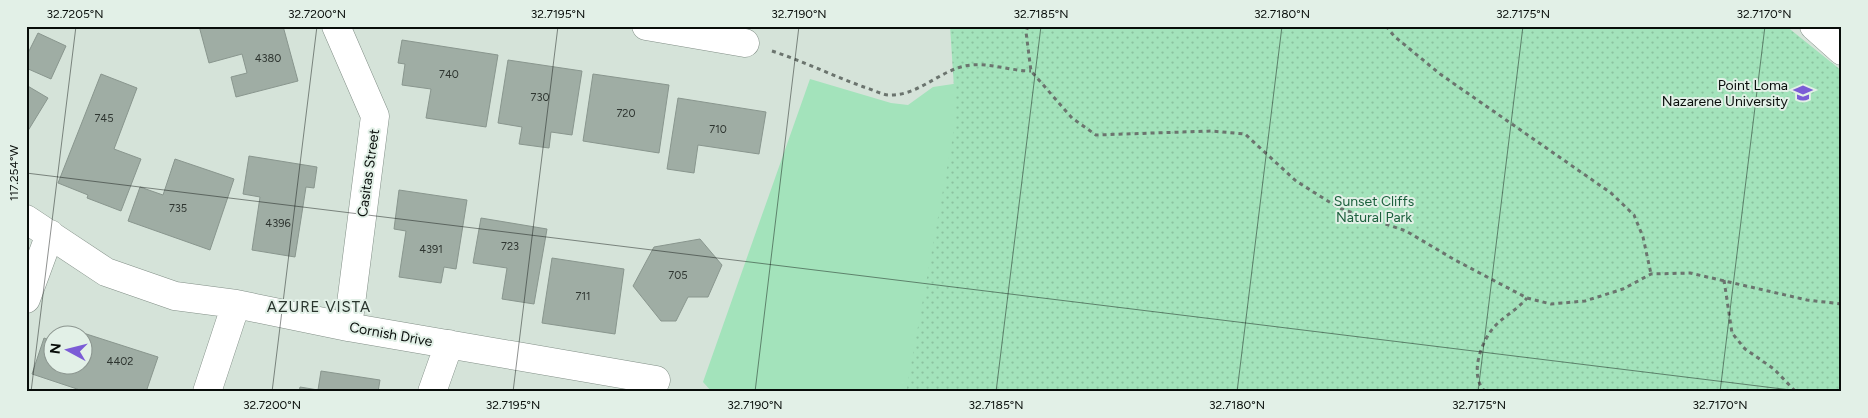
<svg xmlns="http://www.w3.org/2000/svg" width="1868" height="418" font-family="Figtree,sans-serif">
  <style>
    .green { fill: #a3e3bb }
    .park { fill: url(#park-dots) }
    .building { fill: #9fada4; stroke: #89968e }
    .lines { fill: none; stroke-linecap: round; stroke-linejoin: round }
    .minor-casing { stroke: #828f87; stroke-width: 29 }
    .path { stroke: #6b746e; stroke-width: 3; stroke-dasharray: 4 4; stroke-linecap: butt }
    .minor { stroke: #fff; stroke-width: 28 }
    .ticks { fill: none; stroke: #080d0a; stroke-width: 1; stroke-opacity: 0.45 }
    .labels { text-anchor: middle; stroke-width: 4; stroke-linejoin: round; paint-order: stroke }
    .number-label { font-size: 11px; fill: #2e3530 }
    .poi-label { font-size: 14px; fill: #080d0a; stroke: #e2f0e7; text-anchor: end }
    .street-label { font-size: 14px; fill: #080d0a; stroke: #e2f0e7 }
    .park-label { font-size: 14px; fill: #1c603d; stroke: #e2f0e7 }
    .neighbourhood-label { font-size: 15px; letter-spacing: 1px; fill: #2a352e; stroke: #e2f0e7 }
    .neatline { fill: none; stroke: #080d0a; stroke-width: 2 }
    .ticks-label { font-size: 12px; text-anchor: middle; fill: #080d0a }
  </style>
  <defs>
    <pattern id="park-dots" width="8" height="8" patternUnits="userSpaceOnUse" patternTransform="scale(1.25)"><rect width="8" height="8" fill="#a3e3bb"/><path d="M2 2h.1M6 6h.1" fill="none" stroke="#8bc29f" stroke-width="1.8" stroke-linecap="round"/></pattern>
  </defs>
  <rect width="100%" height="100%" fill="#d5e3d9"/>
  <!-- green -->
  <path class="green" d="M810,79l81,24 17,2 25,-18 47,-7 489,312h-757l-9,-10z"/>
  <!-- park -->
  <path class="park" d="M950,26h836l56,45v321h-936l50,-273z"/>
  <!-- building -->
  <path class="building" d="M199,26h84l15,55 -62,16 -5,-20 16,-4 -5,-19 -33,9z
    M38,33l28,13 -15,33 -25,-11v-11z
    M402,40l96,15 -12,72 -60,-9 5,-29 -29,-4 3,-21 -7,-1z
    M508,60l74,11 -10,64 -21,-3 -2,16 -30,-4 3,-17 -24,-4z
    M101,74l36,14 -23,61 27,10 -20,52 -34,-13 1,-3 -30,-12z
    M593,74l76,11 -10,68 -76,-12z
    M26,85l22,13 -22,36z
    M678,98l88,14 -7,42 -61,-9 -4,28 -27,-4z
    M249,156l68,11 -3,21 -8,-1 -11,70 -43,-7 8,-53 -17,-3z
    M175,159l59,20 -24,71 -82,-29 12,-34 23,8z
    M399,190l68,10 -11,69 -12,-2 -3,16 -42,-6 7,-46 -12,-2z
    M481,218l66,11 -13,75 -32,-5 5,-31 -34,-5z
    M700,239l22,26 -14,32h-20l-12,24h-15l-28,-35 21,-39z
    M552,258l72,11 -9,65 -73,-11z
    M77,331l81,26 -12,35h-60l-54,-18 12,-36 8,3v25h30v-30h-6z
    M321,371l59,9 -2,12h-79l1,-5 18,3z"/>
  <g class="lines">
    <!-- minor casing -->
    <g class="minor-casing">
      <path id="minor" d="M336,26l39,90 -27,211
        M646,26l99,17
        M1814,26l28,25
        M26,219l80,53 69,24 61,8 112,23 308,53 -5,12
        M26,299l24,-65
        M207,392l29,-88
        M432,392l17,-48"/>
    </g>
    <!-- path -->
    <path class="path" d="M1028,26l-2,6 5,39 41,47 24,17 115,-4 34,3 51,47 43,27 67,23 49,29 72,38 24,6 34,-3 38,-12 28,-15 39,-1 117,27 35,4
      M1386,26l8,10 46,38 171,119 23,22 9,22 8,37
      M772,51c31,10 61,25 92,36 8,2 18,8 25,8 31,1 52,-27 82,-30 20,-2 40,6 60,6
      M1724,280l8,53 13,16 29,20 22,23
      M1485,392c-2,-3 -5,-7 -6,-10 -6,-18 4,-42 15,-55 10,-11 23,-17 33,-29"/>
    <!-- minor -->
    <use href="#minor" class="minor"/>
  </g>
  <!-- ticks -->
  <path class="ticks" d="M26,173l1781,219M31,392l45,-366M272,392l45,-366M513,392l45,-366M755,392l44,-366M996,392l45,-366M1237,392l45,-366M1478,392l45,-366M1720,392l45,-366"/>
  <!-- icons -->
  <defs>
    <g id="university-bare" transform="scale(1.5)"><path d="M0-5L7-2L0 1L-7-2ZM-4 1L0 2.5L4 1V4Q0 6-4 4Z" fill="#7b5cd6" stroke="#e2f0e7" stroke-width="2.5" paint-order="stroke"/></g>
  </defs>
  <g fill-rule="evenodd">
    <use href="#university-bare" x="1803" y="93"/>
  </g>
  <g class="labels">
    <!-- number labels -->
    <g class="number-label">
      <text x="268" y="62">4380</text>
      <text x="449" y="78">740</text>
      <text x="540" y="101">730</text>
      <text x="626" y="117">720</text>
      <text x="104" y="122">745</text>
      <text x="718" y="133">710</text>
      <text x="178" y="212">735</text>
      <text x="278" y="227">4396</text>
      <text x="510" y="250">723</text>
      <text x="431" y="253">4391</text>
      <text x="678" y="279">705</text>
      <text x="583" y="300">711</text>
      <text x="120" y="365">4402</text>
    </g>
    <!-- poi labels -->
    <g class="poi-label">
      <text x="1788" y="90">Point Loma<tspan x="1788" dy="16">Nazarene University</tspan></text>
    </g>
    <!-- street labels -->
    <g class="street-label">
      <text transform="translate(368 173) rotate(-82)" y="5">Casitas Street</text>
      <text transform="translate(391 334) rotate(10)" y="5">Cornish Drive</text>
    </g>
    <!-- park labels -->
    <g class="park-label">
      <text x="1374" y="206">Sunset Cliffs<tspan x="1374" dy="16">Natural Park</tspan></text>
    </g>
    <!-- neighbourhood labels -->
    <g class="neighbourhood-label">
      <text x="319" y="312">AZURE VISTA</text>
    </g>
  </g>
  <!-- border -->
  <rect width="1868" height="418" fill="none" stroke="#e2f0e7" stroke-width="55"/>
  <!-- north arrow -->
  <g transform="translate(68 350) rotate(277)"><circle r="24" fill="#e2f0e7" stroke="#8b958f"/>
  <path d="M0-4L9 19L0 12L-9 19Z" fill="#7b5cd6"/>
  <text y="-8" font-size="14" font-weight="bold" text-anchor="middle" fill="#080d0a">N</text>
  </g>
  <rect x="28" y="28" width="1812" height="362" class="neatline"/>
  <g class="ticks-label">
    <text x="75" y="18">32.7205°N</text>
    <text x="317" y="18">32.7200°N</text>
    <text x="558" y="18">32.7195°N</text>
    <text x="799" y="18">32.7190°N</text>
    <text x="1041" y="18">32.7185°N</text>
    <text x="1282" y="18">32.7180°N</text>
    <text x="1523" y="18">32.7175°N</text>
    <text x="1764" y="18">32.7170°N</text>
    <text transform="translate(14 173) rotate(-90)" y="4">117.254°W</text>
    <text x="272" y="409">32.7200°N</text>
    <text x="513" y="409">32.7195°N</text>
    <text x="755" y="409">32.7190°N</text>
    <text x="996" y="409">32.7185°N</text>
    <text x="1237" y="409">32.7180°N</text>
    <text x="1479" y="409">32.7175°N</text>
    <text x="1720" y="409">32.7170°N</text>
  </g>
</svg>
